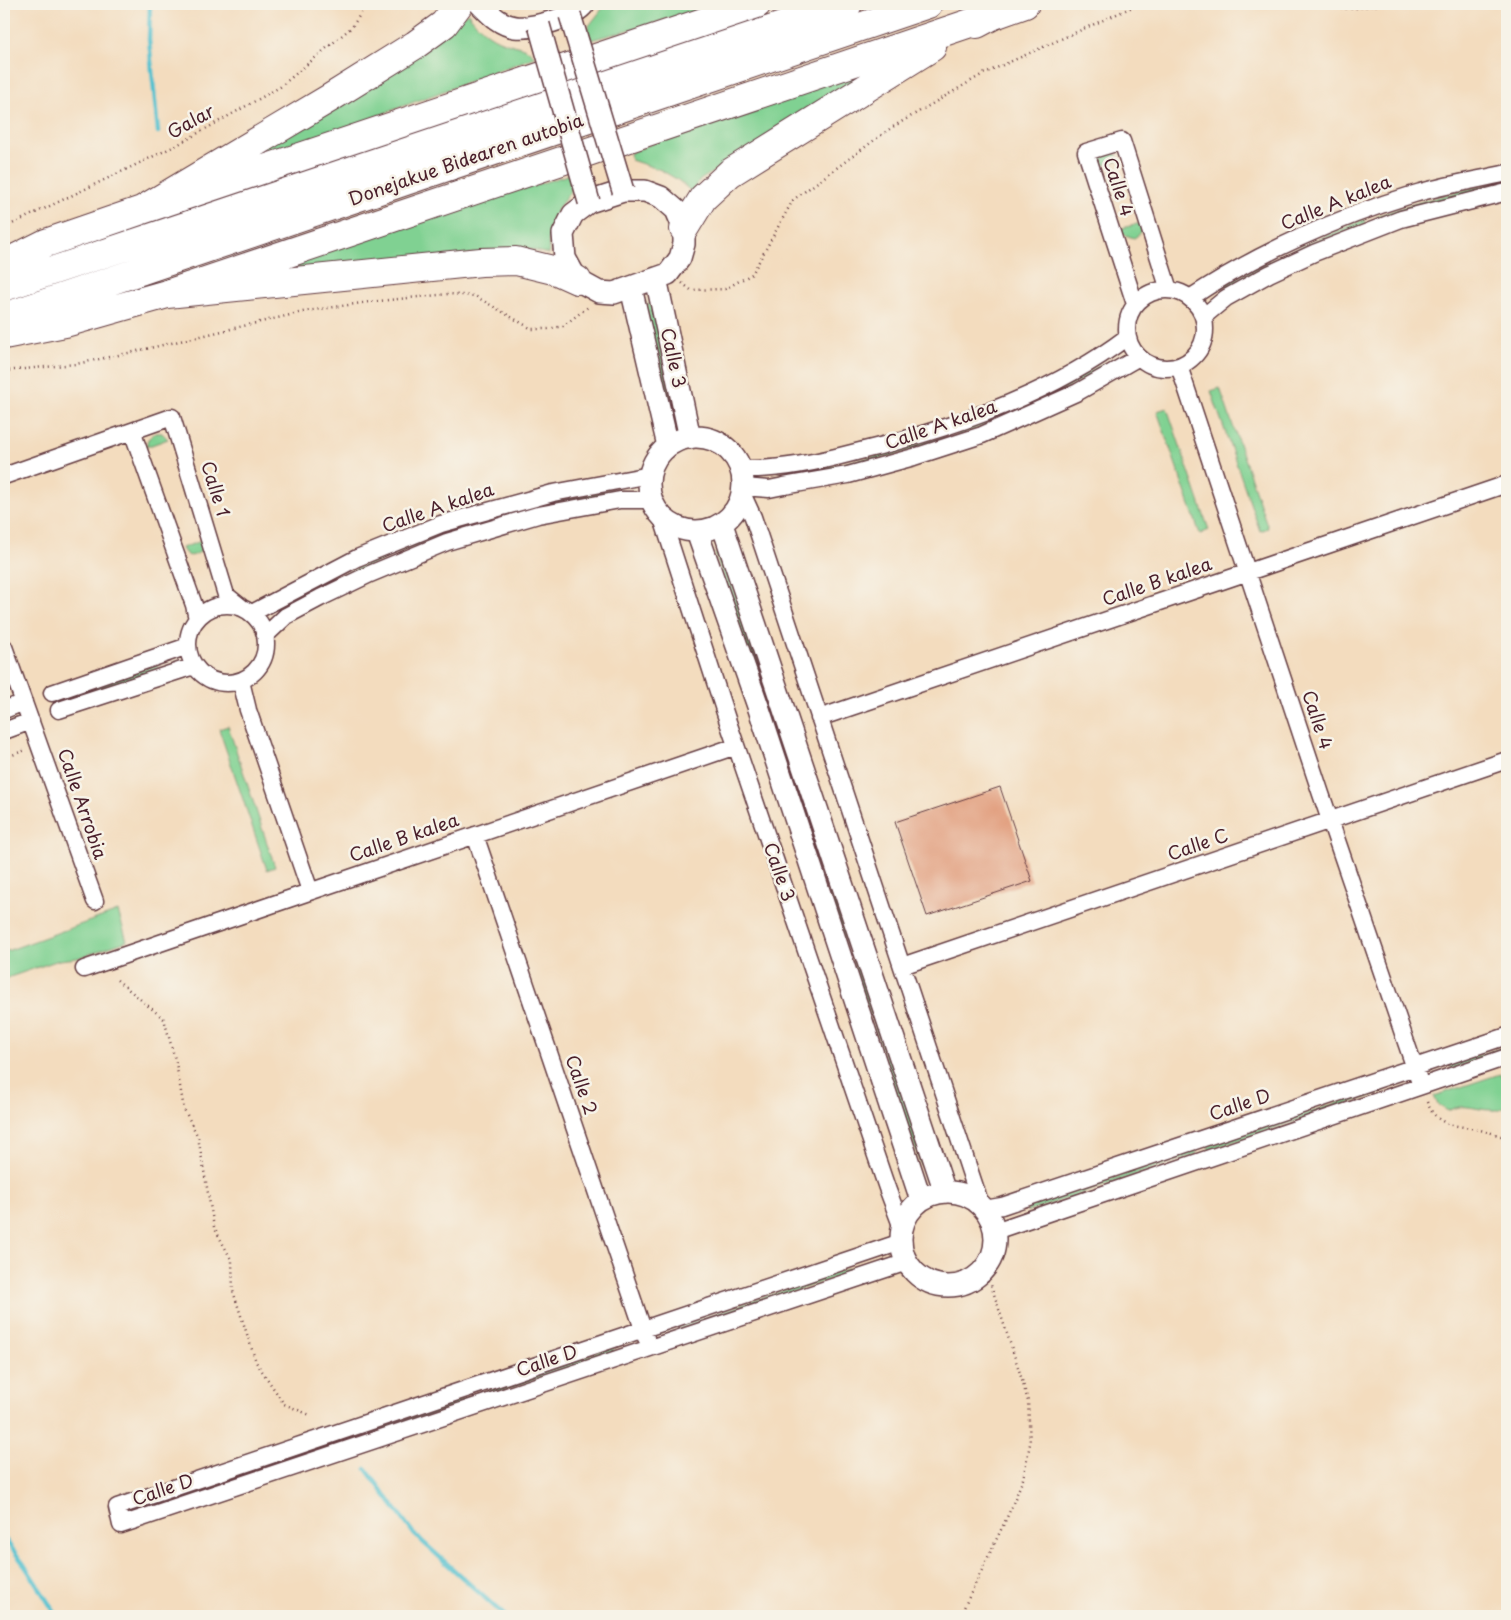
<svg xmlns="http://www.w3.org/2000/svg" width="1511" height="1620" font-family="'Playpen Sans',sans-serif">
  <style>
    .green { fill: #80d192; stroke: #65785e }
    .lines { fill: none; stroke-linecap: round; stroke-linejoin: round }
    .stream { stroke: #55c1cf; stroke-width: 4.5 }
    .building { fill: #e19c7b }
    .minor-casing { stroke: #633b41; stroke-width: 19 }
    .tertiary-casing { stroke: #633b41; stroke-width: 24 }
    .motorway-casing { stroke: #633b41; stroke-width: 30 }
    .path { stroke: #633b41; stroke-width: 2.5; stroke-dasharray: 1 4; stroke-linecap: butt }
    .minor { stroke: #fff; stroke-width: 16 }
    .tertiary { stroke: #fff; stroke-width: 21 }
    .motorway { stroke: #fff; stroke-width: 28 }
    .tertiary-bridge-casing { stroke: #633b41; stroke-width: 24; stroke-linecap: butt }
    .tertiary-bridge { stroke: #fff; stroke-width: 21 }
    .labels { text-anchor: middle; stroke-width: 5; stroke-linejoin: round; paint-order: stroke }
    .street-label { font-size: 18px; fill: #4a1f2b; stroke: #f7f3e8 }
  </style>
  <rect width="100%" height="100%" fill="#f7f3e8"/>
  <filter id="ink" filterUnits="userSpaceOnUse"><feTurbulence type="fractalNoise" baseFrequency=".02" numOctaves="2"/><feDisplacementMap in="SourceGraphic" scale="10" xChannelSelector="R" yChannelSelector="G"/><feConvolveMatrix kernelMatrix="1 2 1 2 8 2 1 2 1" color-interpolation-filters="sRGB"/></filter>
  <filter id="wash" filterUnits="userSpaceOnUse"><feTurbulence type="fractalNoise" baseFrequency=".0096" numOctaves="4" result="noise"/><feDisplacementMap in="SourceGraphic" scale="20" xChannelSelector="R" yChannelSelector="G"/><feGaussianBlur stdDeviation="1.12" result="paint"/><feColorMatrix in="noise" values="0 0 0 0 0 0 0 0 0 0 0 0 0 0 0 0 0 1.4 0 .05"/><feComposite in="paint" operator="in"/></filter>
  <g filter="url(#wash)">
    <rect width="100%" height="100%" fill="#f3dcbe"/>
    <!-- green -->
    <path class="green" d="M606,4h111l-44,14 -82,22 -4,-7 1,-6z
      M468,13c9,13 21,24 36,29 13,5 23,4 31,15l-316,118z
      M916,47l-216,133 -8,12 -14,-12 -17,-10 -30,-10 -1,-7 110,-47z
      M1109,152l7,2 4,6 -21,7 -1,-7 5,-5z
      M577,172c-2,20 -14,26 -22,42 -7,14 -7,26 -6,40l-21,-5 -274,24z
      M1507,181v4l-25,5 -104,29 -1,-3c43,-15 86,-27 130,-35z
      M1365,219l1,5c-48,16 -93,40 -139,63l-1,-3 60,-31z
      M1141,223c2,8 0,11 -7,15l-12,-4 -3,-5z
      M649,303l4,3 20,99 -7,1 -20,-99z
      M1104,363l2,4 -60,32 -88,37 -1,-5c51,-19 100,-41 147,-68z
      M1220,388l48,140 -8,3 -49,-140z
      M1167,408l42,122 -9,4 -43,-123z
      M155,433h7l6,6 -22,8 2,-8z
      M944,436l1,4c-52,16 -103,30 -157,38v-3l89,-19z
      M612,489l1,4 -103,22 -59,19 -1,-4 59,-19z
      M438,534v3c-52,20 -101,43 -150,69l-2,-3c49,-26 99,-49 152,-69z
      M204,540l-2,10c-8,7 -15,9 -20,-2z
      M722,552l49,147 -7,2 -49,-147z
      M157,664l2,5 -97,34 -2,-5z
      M775,710l80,235 -8,3 -79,-236z
      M228,726l47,141 -8,3 -48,-141z
      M118,911l9,30 -49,17 -19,2 -55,19v-27z
      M859,959l71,207 -8,2 -70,-207z
      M1507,1046v4l-56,19 -1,-4z
      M1500,1074l2,5 5,-2v29c-5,2 -10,5 -15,4 -18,0 -28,-8 -44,1l-10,-6 -4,-9z
      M1385,1087l1,4 -177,59 -1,-4z
      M1196,1150l1,4 -170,58 -1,-4z
      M870,1261l2,4 -193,65 -1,-4z
      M613,1347l2,5 -241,83 -1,-5z
      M359,1433l2,4 -224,76 -1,-4z"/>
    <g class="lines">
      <!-- stream -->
      <path class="stream" d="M150,4l-1,36 9,92
        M366,1469l48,65 91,82
        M4,1538l19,25 34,53"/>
    </g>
    <g id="blocks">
      <!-- building -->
      <path class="building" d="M1000,787l32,94 -105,35 -32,-94z"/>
    </g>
  </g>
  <g filter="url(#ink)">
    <use href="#blocks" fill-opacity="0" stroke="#633b41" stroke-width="1"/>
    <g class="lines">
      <!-- minor casing -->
      <g class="minor-casing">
        <path id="minor" d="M1127 329a39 39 0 1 1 78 0a39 39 0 1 1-78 0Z
          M1190,298c66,-44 149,-81 224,-104 30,-9 63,-14 93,-21
          M1135,304l-49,-152 36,-11 47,149
          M1203,317l23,-19 43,-24 45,-21 87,-34 106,-27
          M1179,366l142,428 100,292
          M132,431l62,174 3,14
          M740,469c40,1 78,-7 116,-17 92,-22 196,-58 271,-115
          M4,476l168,-59 54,178 15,12
          M743,487l26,2 15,-3 64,-11 66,-18 68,-22 56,-25 40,-18 61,-35
          M742,493l11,24 228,688
          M661,515l66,204 160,469 15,40
          M188 644a39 39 0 1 1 78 0a39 39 0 1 1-78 0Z
          M252,613l105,-55 84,-34 112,-31 97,-18
          M266,635l20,-19 34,-18 50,-24 77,-32 91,-27 82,-15h31
          M4,647l91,254
          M241,681l7,29 62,181
          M52,693l136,-47
          M4,710l20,-8
          M59,710l135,-44
          M819,718l688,-234
          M4,731l27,-10
          M475,835l171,503
          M902,966l605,-206
          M84,969l652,-223
          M984,1209l18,-3 505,-170
          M995,1231l512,-174
          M901,1242l-784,265 4,18 786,-263"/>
      </g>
      <!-- tertiary casing -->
      <g class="tertiary-casing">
        <path id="tertiary" d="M480,4c10,10 20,21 35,23 17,2 59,-9 69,-23
          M623,191h22l16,6 15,13 8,19v15l-4,14 -12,16 -54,19 -15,-1 -22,-12 -12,-22 -2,-24 10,-20 16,-12z
          M656,278l34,160
          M631,288l37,158
          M649 484a47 47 0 1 1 94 0a47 47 0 1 1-94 0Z
          M722,524l223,668
          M697,532l62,177 162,491
          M901 1239a47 47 0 1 1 94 0a47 47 0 1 1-94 0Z"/>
      </g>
      <!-- motorway casing -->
      <g class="motorway-casing">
        <path id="motorway" d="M977,24l17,-9 31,-11
          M142,210l615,-206
          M684,229l19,-31 27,-25 202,-126
          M4,264l42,-21 96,-33 188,-112 85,-53 29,-21 15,-20
          M4,287l844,-283
          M167,294l827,-279
          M4,317l924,-313
          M4,335l61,-12 102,-29 314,-32 35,-1 41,10 20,9"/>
      </g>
      <!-- path -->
      <path class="path" d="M1311,4l38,5 37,-5
        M4,228l173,-83 103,-58 72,-60 15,-23
        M682,283l9,7 34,-1 27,-15 41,-74 98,-72 92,-54 156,-70
        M4,371l72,-7 57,-12 174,-41 62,-9 79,-8 27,2 57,33h16l15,-3 25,-19
        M4,758l22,-8
        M117,980l47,39 12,44 8,46 14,28 16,90 18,34 1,30 23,71 28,42 26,11
        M1427,1102c11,27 29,22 53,28 9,2 18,5 27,8
        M960,1616l49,-103 14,-34 7,-35 -2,-43 -9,-31 -28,-85 -11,-11"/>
      <!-- minor -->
      <use href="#minor" class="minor"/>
      <!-- tertiary -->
      <use href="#tertiary" class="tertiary"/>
      <!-- motorway -->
      <use href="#motorway" class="motorway"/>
      <!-- tertiary-bridge casing -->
      <g class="tertiary-bridge-casing">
        <path id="tertiary-bridge" d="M570,15l53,176
          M539,25l50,177"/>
      </g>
      <!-- tertiary-bridge -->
      <use href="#tertiary-bridge" class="tertiary-bridge"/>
    </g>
  </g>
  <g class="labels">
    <!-- street labels -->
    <g class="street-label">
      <text transform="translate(191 122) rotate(-29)" y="6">Galar</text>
      <text transform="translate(466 160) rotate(-19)" y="6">Donejakue Bidearen autobia</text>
      <text transform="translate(1118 187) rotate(72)" y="6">Calle 4</text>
      <text transform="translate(1336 203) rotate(-22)" y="6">Calle A kalea</text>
      <text transform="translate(673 358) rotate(78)" y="6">Calle 3</text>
      <text transform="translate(941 425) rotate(-19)" y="6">Calle A kalea</text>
      <text transform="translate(215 489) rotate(73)" y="6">Calle 1</text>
      <text transform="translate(438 508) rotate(-19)" y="6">Calle A kalea</text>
      <text transform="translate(1157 582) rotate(-19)" y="6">Calle B kalea</text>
      <text transform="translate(1317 720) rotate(72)" y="6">Calle 4</text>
      <text transform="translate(82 804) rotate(71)" y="6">Calle Arrobia</text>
      <text transform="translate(404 838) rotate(-19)" y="6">Calle B kalea</text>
      <text transform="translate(1198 845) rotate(-19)" y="6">Calle C</text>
      <text transform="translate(779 872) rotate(71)" y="6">Calle 3</text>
      <text transform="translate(581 1085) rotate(71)" y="6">Calle 2</text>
      <text transform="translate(1240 1105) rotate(-19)" y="6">Calle D</text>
      <text transform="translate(547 1361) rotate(-19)" y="6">Calle D</text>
      <text transform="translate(163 1490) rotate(-19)" y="6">Calle D</text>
    </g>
  </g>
  <!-- margin -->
  <rect width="1511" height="1620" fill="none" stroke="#f7f3e8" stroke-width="20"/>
</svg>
